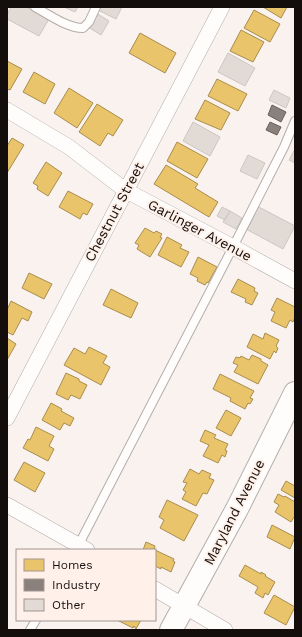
<svg xmlns="http://www.w3.org/2000/svg" width="302" height="637" font-family="'Work Sans',sans-serif">
  <style>
    .homes { fill: #e9c46a; stroke: #a98d4e }
    .industry { fill: #8a817c; stroke: #665e5a }
    .building { fill: #e2dad4; stroke: #ccc7c3 }
    .lines { fill: none; stroke-linecap: round; stroke-linejoin: round }
    .lane-casing { stroke: #b3adaa; stroke-width: 10 }
    .street-casing { stroke: #b3adaa; stroke-width: 16 }
    .secondary-casing { stroke: #b3adaa; stroke-width: 24 }
    .lane { stroke: #fefdfc; stroke-width: 8 }
    .street { stroke: #fefdfc; stroke-width: 15 }
    .secondary { stroke: #fefdfc; stroke-width: 22 }
    .labels { text-anchor: middle; stroke-width: 4; stroke-linejoin: round; paint-order: stroke }
    .street-label { font-size: 14px; fill: #130e0c; stroke: #fff0e9 }
  </style>
  <rect width="100%" height="100%" fill="#faf2ee"/>
  <!-- homes -->
  <path class="homes" d="M263,7h24l-6,11z
    M254,10l26,14 -10,18 -26,-14z
    M241,30l23,12 -11,20 -23,-11z
    M140,33l36,20 -11,20 -36,-20z
    M7,61l15,8 -12,21 -3,-1z
    M34,72l21,12 -10,20 -22,-12z
    M217,79l30,15 -9,17 -30,-15z
    M69,88l24,15 -16,25 -23,-15z
    M205,100l25,13 -9,17 -26,-11z
    M97,104l26,16 -10,16 -5,-3 -8,13 -21,-14z
    M12,138l12,7 -17,28v-27z
    M177,142l31,17 -11,19 -30,-17z
    M46,162l16,11 -14,23 -11,-7 1,-3 -5,-3z
    M166,165l32,19 -3,4 23,14 -9,15 -55,-33z
    M68,191l25,13 -6,11 -4,-2 -3,6 -21,-12z
    M145,228l9,5 2,-2 6,3 -2,3 2,1 -12,19 -13,-8 2,-4 -4,-2z
    M167,237l15,8 -2,3 9,4 -8,15 -23,-12z
    M198,257l19,10 -9,16 -1,-1 -2,3 -8,-4 1,-3 -8,-4z
    M29,273l23,11 -8,15 -22,-11z
    M238,279l17,9 -1,3 4,2 -6,12 -7,-3 1,-3 -15,-7z
    M111,289l27,14 -7,15 -28,-13z
    M277,298l18,9v10l-2,5 -3,-2 -4,8 -15,-7 4,-9 -4,-2z
    M11,301l21,11 -4,9 -6,-3 -9,17 -6,-3v-22z
    M265,333l14,7 -3,6 2,2 -2,5 -2,-2 -4,8 -23,-12 6,-13 10,5z
    M7,338l9,6 -9,16z
    M89,347l18,9 -4,7 7,4 -9,18 -37,-20 10,-17 11,6z
    M252,355l9,4v2l7,4 -10,19 -24,-12 4,-7 -5,-2 3,-6 4,1 1,-2 8,4z
    M66,373l13,6v2l8,4 -7,14 -9,-4 -3,5 -12,-6z
    M220,374l34,17 -4,7 3,1 -3,5 -2,-1 -3,6 -15,-8 1,-3 -18,-9z
    M51,403l11,6 -1,2 13,7 -4,8 -6,-3 -4,7 -18,-10z
    M226,410l15,8 -10,18 -15,-8z
    M36,427l18,9 -5,10 5,3 -6,12 -25,-13 5,-9 2,1z
    M205,430l11,5 -2,3 14,6 -3,6 2,1 -2,6 -3,-2 -4,8 -15,-7 6,-11 -9,-4z
    M24,462l21,11 -10,19 -21,-12z
    M190,469l9,5 3,-4 9,4 -2,4 5,2 -7,14 -4,-1 -7,13 -14,-7 4,-7 -3,-2 4,-7 -4,-1z
    M286,481l9,5v12l-14,-8z
    M278,494l6,3 1,-1 10,6v16l-1,-1 -3,5 -16,-10 4,-7 -5,-3z
    M167,500l31,15 -14,26 -24,-13 4,-8 -5,-3z
    M272,525l23,12 -5,12 -23,-12z
    M146,542l9,4 -1,4h-11z
    M155,550l19,9 -1,2 2,1 -4,10 -10,-5v2l-6,-3z
    M245,565l16,9v-2l5,3 -1,1 10,6 -7,13 -3,-2 -2,5 -8,-5 3,-6 -19,-11z
    M274,595l21,12 -9,18 -22,-12z
    M117,620h24l-5,9 -2,-3 -1,2z"/>
  <!-- industry -->
  <path class="industry" d="M272,105l14,7 -5,10 -13,-7z
    M270,122l11,5 -4,8 -11,-5z"/>
  <!-- building -->
  <path class="building" d="M11,7h15l23,12 -10,17 -32,-17v-4z
    M64,7h14l-3,5z
    M99,7h23l-6,12 -18,-9z
    M96,13l13,8 -8,14 -13,-8z
    M228,53l27,15 -10,18 -27,-14z
    M274,90l16,8 -4,10 -17,-8z
    M193,122l27,15 -10,19 -27,-15z
    M295,149v14l-6,-3z
    M248,155l17,8 -8,16 -17,-8z
    M257,206l38,20 -12,23 -37,-20z
    M222,207l8,4 -5,9 -8,-4z
    M230,211l12,7 -6,11 -13,-7z"/>
  <g class="lines">
    <!-- lane casing -->
    <g class="lane-casing">
      <path id="lane" d="M35,7c13,7 32,21 48,21l6,-6 7,-15
        M77,548l156,-301 51,-100 11,-26
        M30,630l6,-10"/>
    </g>
    <!-- street casing -->
    <g class="street-casing">
      <path id="street" d="M7,110l62,37 56,43 108,57 62,34
        M7,418l215,-411
        M7,505l80,45
        M155,589l70,41"/>
    </g>
    <!-- secondary casing -->
    <g class="secondary-casing">
      <path id="secondary" d="M171,630l66,-121 58,-116"/>
    </g>
    <!-- lane -->
    <use href="#lane" class="lane"/>
    <!-- street -->
    <use href="#street" class="street"/>
    <!-- secondary -->
    <use href="#secondary" class="secondary"/>
  </g>
  <g class="labels">
    <!-- street labels -->
    <g class="street-label">
      <text transform="translate(114 212) rotate(-62)" y="5">Chestnut Street</text>
      <text transform="translate(200 230) rotate(28)" y="5">Garlinger Avenue</text>
      <text transform="translate(234 512) rotate(-63)" y="5">Maryland Avenue</text>
    </g>
  </g>
  <!-- border -->
  <rect width="302" height="637" fill="none" stroke="#130e0c" stroke-width="16"/>
  <!-- legend -->
  <rect x="16" y="549" width="140" height="72" fill="#fff0e9" stroke="#a19691"/>
  <rect x="24" y="559" width="20" height="12" fill="#e9c46a" stroke="#a19691"/>
  <text x="52" y="569" font-size="12" fill="#130e0c">Homes</text>
  <rect x="24" y="579" width="20" height="12" fill="#8a817c" stroke="#a19691"/>
  <text x="52" y="589" font-size="12" fill="#130e0c">Industry</text>
  <rect x="24" y="599" width="20" height="12" fill="#e2dad4" stroke="#a19691"/>
  <text x="52" y="609" font-size="12" fill="#130e0c">Other</text>
</svg>
